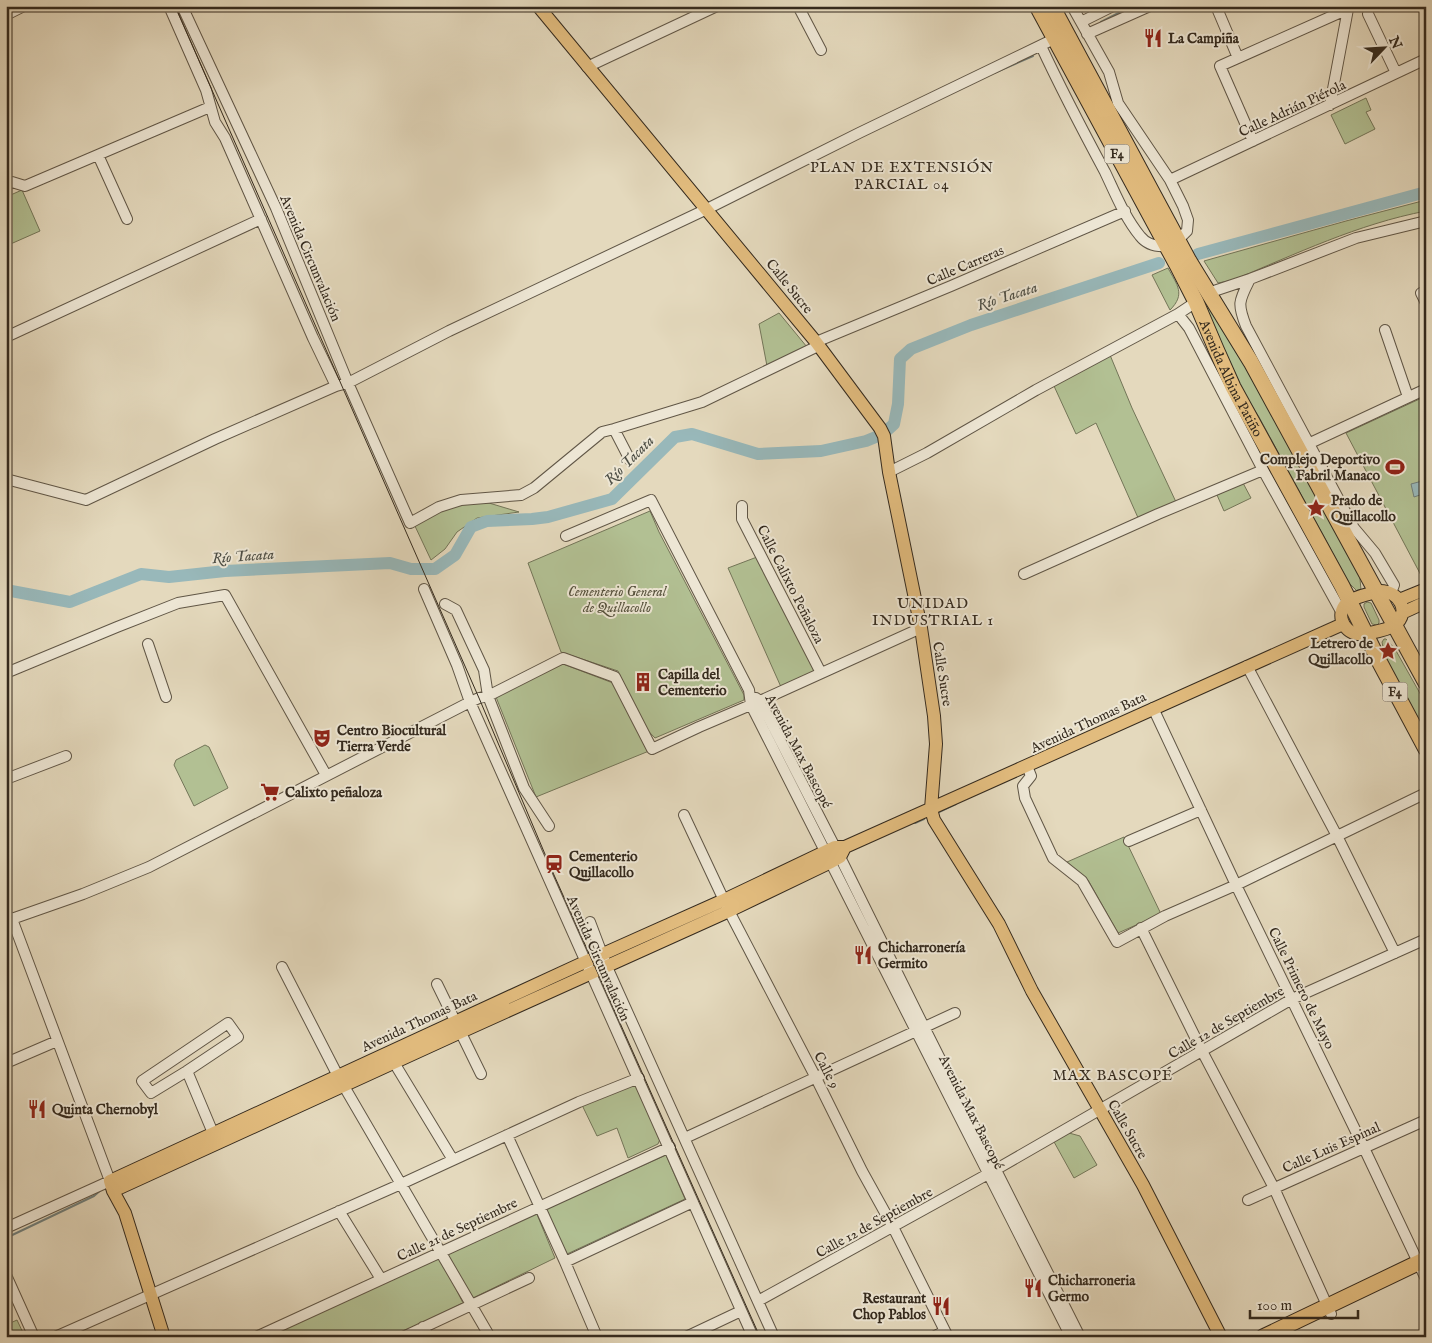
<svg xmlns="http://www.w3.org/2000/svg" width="1432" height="1343" font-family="'IM FELL English',serif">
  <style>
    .green { fill: #b2c093; stroke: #737558 }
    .water { fill: #98b8ba; stroke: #707f7c }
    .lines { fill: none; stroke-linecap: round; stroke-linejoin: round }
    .stream { stroke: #707f7c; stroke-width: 2 }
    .river { stroke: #98b8ba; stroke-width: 12 }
    .minor-casing { stroke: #605646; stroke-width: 12 }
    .major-casing { stroke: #342a1e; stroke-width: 14 }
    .highway-casing { stroke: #342a1e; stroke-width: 17 }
    .minor { stroke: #ede6d4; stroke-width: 10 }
    .major { stroke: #e2bc7e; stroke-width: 12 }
    .highway { stroke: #e2bc7e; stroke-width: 15 }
    .tram { stroke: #342a1e; stroke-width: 1 }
    .labels { text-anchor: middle; stroke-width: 4; stroke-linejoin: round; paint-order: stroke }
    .shield { fill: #ede6d4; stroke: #6c6255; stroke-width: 1 }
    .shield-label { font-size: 12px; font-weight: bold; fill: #342a1e }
    .poi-label { font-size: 14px; font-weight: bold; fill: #342a1e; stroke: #ede6d4; text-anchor: start }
    .street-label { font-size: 14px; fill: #342a1e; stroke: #ede6d4 }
    .park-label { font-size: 14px; font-style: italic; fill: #54503b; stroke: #ede6d4 }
    .neighbourhood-label { font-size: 15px; letter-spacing: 1px; fill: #342a1e; stroke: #ede6d4 }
    .water-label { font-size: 15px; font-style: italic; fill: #4d4e45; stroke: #ede6d4 }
  </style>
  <rect width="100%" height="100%" fill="#e4d9bd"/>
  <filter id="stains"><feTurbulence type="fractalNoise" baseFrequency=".004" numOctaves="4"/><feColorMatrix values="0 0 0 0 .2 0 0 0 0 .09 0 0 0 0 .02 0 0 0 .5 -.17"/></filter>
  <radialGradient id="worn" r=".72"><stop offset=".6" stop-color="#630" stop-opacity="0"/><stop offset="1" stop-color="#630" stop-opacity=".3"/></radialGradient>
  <!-- green -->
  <path class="green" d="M1366,98l5,12 -5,2 9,17 -30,15 -14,-29z
    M22,190l18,41 -34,15v-49z
    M1426,200v11c-68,13 -130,43 -193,69l-15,3 -14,-22 142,-40z
    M1168,268c9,17 18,26 2,42l-18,-35z
    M1202,296l30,47 126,228 2,8 1,11 -3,2 -9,-9 -90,-166 -22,-35 -26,-60z
    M779,313l28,34 -40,19 -8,-42z
    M1110,355l22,53 44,94 -37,18 -43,-97 -20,11 -22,-48z
    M1426,396v185h-2l-78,-148z
    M1243,483l8,15 -27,13 -7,-16z
    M469,503h20l30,9 -42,6 -20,14 -12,17 -14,11 -17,-36 30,-16z
    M650,511l9,21 85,163v5l-89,38c-17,-15 -27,-46 -37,-67l-57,-19 -33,-89z
    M757,557l58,114 -34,16 -53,-119z
    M1367,602l4,1 8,17v3l-2,2 -5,-1 -8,-17v-3z
    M1384,639h2l9,10 31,55v29l-41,-76 -3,-15z
    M563,664l50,19 36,68 -113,46 -40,-100z
    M205,745l4,2 19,41 -34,18 -20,-41 2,-5z
    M1124,837l37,77 -43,19 -30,-53 -21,-18z
    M636,1083l24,56 -2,5 -30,14 -11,-30 -20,8 -15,-31z
    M1069,1133l11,3 17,29 -23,13 -21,-38z
    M666,1155l19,44 -118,55 -21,-45z
    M536,1212l19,46 -82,40 -26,-43z
    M440,1257l23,46 -71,34h-124z
    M17,1320l8,17h-19v-12z"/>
  <!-- water -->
  <path class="water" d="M1426,480v13l-12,4 -3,-13z"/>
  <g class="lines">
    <!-- stream -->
    <path class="stream" d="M1101,22l31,-16
      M994,73l39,-17
      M939,812l17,-8
      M915,823l9,-4
      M6,1238l88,-42 8,-7"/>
    <!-- river -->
    <path class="river" d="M1198,254l228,-62
      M6,590l64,12 71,-28 28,3 56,-6 165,-8 21,6h24l20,-14 16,-28 16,-6 45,-2 16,-2 64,-18 63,-62 17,-3 66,20 63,-3 45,-10 17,-7 11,-10 4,-20 2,-45 11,-10 60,-24 188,-62"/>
    <!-- minor casing -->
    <g class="minor-casing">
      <path id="minor" d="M169,6l37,84 9,32 10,16 88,200 23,48
        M182,6l94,202 72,175 62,140 29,-16 22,-7 60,-5 13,-7 68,-56 12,-3 88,-27 116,-56
        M798,6l23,44
        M1072,6l37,66 9,31 52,77 13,26 5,14 -1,11 -9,9
        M1216,6l22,52
        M1368,14l28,59
        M6,15l18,-9
        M1081,22l32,-16
        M1087,34l63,-28
        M1041,46c20,43 42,85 64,126 10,21 20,46 35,64 7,9 16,11 27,10
        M587,67l130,-61
        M1330,105l18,-96
        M1253,141l-33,-75 128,-57v-3
        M98,155l29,64
        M1170,180l256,-121
        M6,185l6,-3 13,4 185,-79
        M1250,279c-11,22 -13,24 -4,47l108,202 21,25 19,32 -3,8
        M1208,293l42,-14 106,-41 70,-17
        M1421,293l5,10
        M1178,314l11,14 74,142 79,143
        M1385,330l23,67
        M6,337l255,-118
        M816,342l135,-56 174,-75
        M614,429l16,31
        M1308,444l118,-55
        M889,472l38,-19 109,-63 142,-76 18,-12
        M6,479l80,21 129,-61 121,-53 12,-3 101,-52 258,-122 152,-76 195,-94
        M742,506v13l79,154
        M566,536l85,-36 98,190 2,15 320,632
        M1024,574l134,-60 105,-44
        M424,589l33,76 13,37 283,635
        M445,604l11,6 28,60 4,26 36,92 25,38
        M148,644l18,53
        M1247,666l90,170 58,117
        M6,673l111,-46 61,-24 47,-8 101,180
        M756,698l4,3 80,156 84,170 156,310
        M1153,708l83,177 128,263 62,131
        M1027,766l4,10 -8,10 2,12 28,60 29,23 35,61 48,-26 71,-31 190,-92
        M6,779l60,-23
        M684,815l45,96 87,167 46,93 31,56 55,110
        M1129,841l72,-31
        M6,921l77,-27 66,-27 321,-165 9,-4 9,-2 75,-38 52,19 37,72 47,-22 61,-26 161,-73
        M590,922l17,45 167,370
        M1141,928l61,123 72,137 57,126
        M282,967l56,109 152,261
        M437,984l44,90
        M390,1056l63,104
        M6,1063l51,-22
        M187,1071l-36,22 -9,-12 86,-58 10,14 -51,34 26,62
        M507,1135l58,127 32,75
        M685,1138l270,-125
        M1248,1200l178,-80
        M339,1211l42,68
        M6,1228l104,-47 -98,-262 -5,-2
        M565,1262l128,-60
        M6,1275l28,62
        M758,1301l230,-127 304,-175 134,-60
        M423,1327l6,10
        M55,1337l346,-153 178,-82 60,-24
        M256,1337l414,-190
        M403,1337l126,-59
        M686,1337l55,-26
        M933,1337l12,-6"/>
    </g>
    <!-- major casing -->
    <g class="major-casing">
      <path id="major" d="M538,6l278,336 64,86 4,8 5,36 32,156 13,88 2,28 -5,65 3,11 65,104 33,67 111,194 78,152
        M1380,591c19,0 31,21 15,34 -7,5 -21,7 -30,9 -18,4 -32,-18 -18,-31 8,-7 23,-9 33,-12z
        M1399,600l27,-11
        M1402,613l24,-11
        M113,1191l348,-159 268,-121 102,-49 9,-5 5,-10
        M164,1337l-39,-124 -12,-22 -3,-10 475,-219 139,-62 111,-53h10l498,-223"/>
    </g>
    <!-- highway casing -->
    <g class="highway-casing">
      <g id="highway">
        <path id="s1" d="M1037,6l140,259 19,37 20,47 17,38 109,199 37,75 47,88"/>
        <path d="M1052,6l137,255 62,101 175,321"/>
        <path d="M1263,1337l163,-78"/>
      </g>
    </g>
    <!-- minor -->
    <use href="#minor" class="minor"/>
    <!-- major -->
    <use href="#major" class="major"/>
    <!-- highway -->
    <use href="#highway" class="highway"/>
    <!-- tram -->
    <path class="tram" d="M175,6l304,692 71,168 210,471"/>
  </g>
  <!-- icons -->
  <defs>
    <g id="restaurant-bare" transform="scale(1.5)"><path d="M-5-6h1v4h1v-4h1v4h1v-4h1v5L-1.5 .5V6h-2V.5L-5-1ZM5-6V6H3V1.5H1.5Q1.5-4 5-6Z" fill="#8f2418" stroke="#ede6d4" stroke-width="2.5" paint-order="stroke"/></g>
    <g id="stadium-bare" transform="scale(1.5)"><path d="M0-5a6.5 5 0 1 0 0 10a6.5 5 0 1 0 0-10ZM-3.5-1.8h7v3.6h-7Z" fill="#8f2418" stroke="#ede6d4" stroke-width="2.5" paint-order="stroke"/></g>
    <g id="sight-bare" transform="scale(1.5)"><path d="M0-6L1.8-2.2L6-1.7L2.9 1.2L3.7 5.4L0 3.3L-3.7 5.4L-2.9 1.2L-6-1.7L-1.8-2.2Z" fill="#8f2418" stroke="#ede6d4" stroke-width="2.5" paint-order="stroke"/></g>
    <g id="building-bare" transform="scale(1.5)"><path d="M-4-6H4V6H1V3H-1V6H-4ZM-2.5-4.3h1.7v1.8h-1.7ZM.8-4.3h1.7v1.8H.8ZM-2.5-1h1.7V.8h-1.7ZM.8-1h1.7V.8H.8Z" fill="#8f2418" stroke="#ede6d4" stroke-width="2.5" paint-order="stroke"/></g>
    <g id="theatre-bare" transform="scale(1.5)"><path d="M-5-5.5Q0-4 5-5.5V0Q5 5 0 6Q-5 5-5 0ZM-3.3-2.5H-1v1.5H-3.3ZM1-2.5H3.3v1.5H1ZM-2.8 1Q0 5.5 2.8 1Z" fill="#8f2418" stroke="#ede6d4" stroke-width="2.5" paint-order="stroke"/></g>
    <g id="supermarket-bare" transform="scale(1.5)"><path d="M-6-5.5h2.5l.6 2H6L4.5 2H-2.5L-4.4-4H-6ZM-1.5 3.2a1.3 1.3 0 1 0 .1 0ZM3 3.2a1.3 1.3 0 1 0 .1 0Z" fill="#8f2418" stroke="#ede6d4" stroke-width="2.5" paint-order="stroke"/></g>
    <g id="station-bare" transform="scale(1.5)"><path d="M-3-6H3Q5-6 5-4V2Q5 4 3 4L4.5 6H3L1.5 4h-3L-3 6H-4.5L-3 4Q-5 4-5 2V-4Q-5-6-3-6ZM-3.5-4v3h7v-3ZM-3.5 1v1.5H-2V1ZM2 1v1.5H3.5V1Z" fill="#8f2418" stroke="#ede6d4" stroke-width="2.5" paint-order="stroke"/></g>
  </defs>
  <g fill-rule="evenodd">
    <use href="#restaurant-bare" x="1153" y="38"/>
    <use href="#stadium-bare" x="1395" y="467"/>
    <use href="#sight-bare" x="1316" y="508"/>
    <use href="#sight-bare" x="1388" y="651"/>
    <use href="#building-bare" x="643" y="682"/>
    <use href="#theatre-bare" x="322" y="738"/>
    <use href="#supermarket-bare" x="270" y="792"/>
    <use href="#station-bare" x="554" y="864"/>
    <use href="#restaurant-bare" x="863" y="955"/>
    <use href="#restaurant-bare" x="37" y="1109"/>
    <use href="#restaurant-bare" x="1033" y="1288"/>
    <use href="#restaurant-bare" x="941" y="1306"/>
  </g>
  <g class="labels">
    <!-- shield labels -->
    <g class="shield">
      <rect x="1104.5" y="144.5" width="25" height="19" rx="4"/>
      <rect x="1382.5" y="682.5" width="25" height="19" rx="4"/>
    </g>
    <g class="shield-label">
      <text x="1117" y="158">F4</text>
      <text x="1395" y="696">F4</text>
    </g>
    <!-- poi labels -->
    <g class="poi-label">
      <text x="1168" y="43">La Campiña</text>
      <text x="1380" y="464" text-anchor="end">Complejo Deportivo<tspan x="1380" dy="16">Fabril Manaco</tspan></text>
      <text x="1331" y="505">Prado de<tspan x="1331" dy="16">Quillacollo</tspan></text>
      <text x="1373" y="648" text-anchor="end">Letrero de<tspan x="1373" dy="16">Quillacollo</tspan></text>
      <text x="658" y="679">Capilla del<tspan x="658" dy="16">Cementerio</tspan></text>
      <text x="337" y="735">Centro Biocultural<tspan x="337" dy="16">Tierra Verde</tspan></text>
      <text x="285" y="797">Calixto peñaloza</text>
      <text x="569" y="861">Cementerio<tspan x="569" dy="16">Quillacollo</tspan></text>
      <text x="878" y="952">Chicharronería<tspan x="878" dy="16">Germito</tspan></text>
      <text x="52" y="1114">Quinta Chernobyl</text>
      <text x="1048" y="1285">Chicharroneria<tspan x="1048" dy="16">Germo</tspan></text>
      <text x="926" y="1303" text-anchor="end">Restaurant<tspan x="926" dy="16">Chop Pablos</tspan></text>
    </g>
    <!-- street labels -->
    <g class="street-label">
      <text transform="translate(1292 108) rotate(-25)" y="5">Calle Adrián Piérola</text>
      <text transform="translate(311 258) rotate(67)" y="5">Avenida Circunvalación</text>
      <text transform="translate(965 265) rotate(-23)" y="5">Calle Carreras</text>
      <text transform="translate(790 286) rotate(51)" y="5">Calle Sucre</text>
      <text dy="5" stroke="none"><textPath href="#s1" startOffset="420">Avenida Albina Patiño</textPath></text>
      <text transform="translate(791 584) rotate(63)" y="5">Calle Calixto Peñaloza</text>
      <text transform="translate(943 674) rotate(81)" y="5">Calle Sucre</text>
      <text transform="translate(1088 722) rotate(-25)" y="5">Avenida Thomas Bata</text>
      <text transform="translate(799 751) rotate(62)" y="5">Avenida Max Bascopé</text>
      <text transform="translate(599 958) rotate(66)" y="5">Avenida Circunvalación</text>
      <text transform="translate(1302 988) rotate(64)" y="5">Calle Primero de Mayo</text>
      <text transform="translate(419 1021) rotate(-25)" y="5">Avenida Thomas Bata</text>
      <text transform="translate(1226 1022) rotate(-30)" y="5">Calle 12 de Septiembre</text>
      <text transform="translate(827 1070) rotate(63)" y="5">Calle 9</text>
      <text transform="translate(972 1112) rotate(63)" y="5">Avenida Max Bascopé</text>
      <text transform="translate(1128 1129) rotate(60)" y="5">Calle Sucre</text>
      <text transform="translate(1331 1147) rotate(-24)" y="5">Calle Luis Espinal</text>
      <text transform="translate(874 1222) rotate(-29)" y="5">Calle 12 de Septiembre</text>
      <text transform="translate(457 1229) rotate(-25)" y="5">Calle 21 de Septiembre</text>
    </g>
    <!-- park labels -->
    <g class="park-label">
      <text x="617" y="596">Cementerio General<tspan x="617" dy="16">de Quillacollo</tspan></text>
    </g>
    <!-- neighbourhood labels -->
    <g class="neighbourhood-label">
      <text x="902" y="172">PLAN DE EXTENSIÓN<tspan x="902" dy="17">PARCIAL 04</tspan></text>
      <text x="933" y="608">UNIDAD<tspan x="933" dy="17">INDUSTRIAL 1</tspan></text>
      <text x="1113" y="1080">MAX BASCOPÉ</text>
    </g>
    <!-- water labels -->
    <g class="water-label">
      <text transform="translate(1007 296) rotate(-18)" y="5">Río Tacata</text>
      <text transform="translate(629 460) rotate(-45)" y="5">Río Tacata</text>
      <text transform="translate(243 556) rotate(-4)" y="5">Río Tacata</text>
    </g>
  </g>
  <!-- margin -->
  <rect width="1432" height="1343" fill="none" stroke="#e4d9bd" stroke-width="25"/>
  <rect x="8" y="8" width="1417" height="1328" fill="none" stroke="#342a1e" stroke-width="2.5"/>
  <rect x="12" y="12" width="1407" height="1318" fill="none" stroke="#342a1e"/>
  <!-- north arrow -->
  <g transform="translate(1384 48) rotate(65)" stroke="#ede6d4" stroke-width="4" paint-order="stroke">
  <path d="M0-4L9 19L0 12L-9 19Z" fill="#342a1e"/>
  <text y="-8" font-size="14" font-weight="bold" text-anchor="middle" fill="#342a1e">N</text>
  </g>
  <!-- scale -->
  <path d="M1250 1310v8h108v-8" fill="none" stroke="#342a1e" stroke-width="2.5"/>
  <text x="1257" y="1310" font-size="15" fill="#342a1e" stroke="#ede6d4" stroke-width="4" paint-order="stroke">100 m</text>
  <rect width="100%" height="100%" filter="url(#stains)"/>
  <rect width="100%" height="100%" fill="url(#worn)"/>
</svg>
